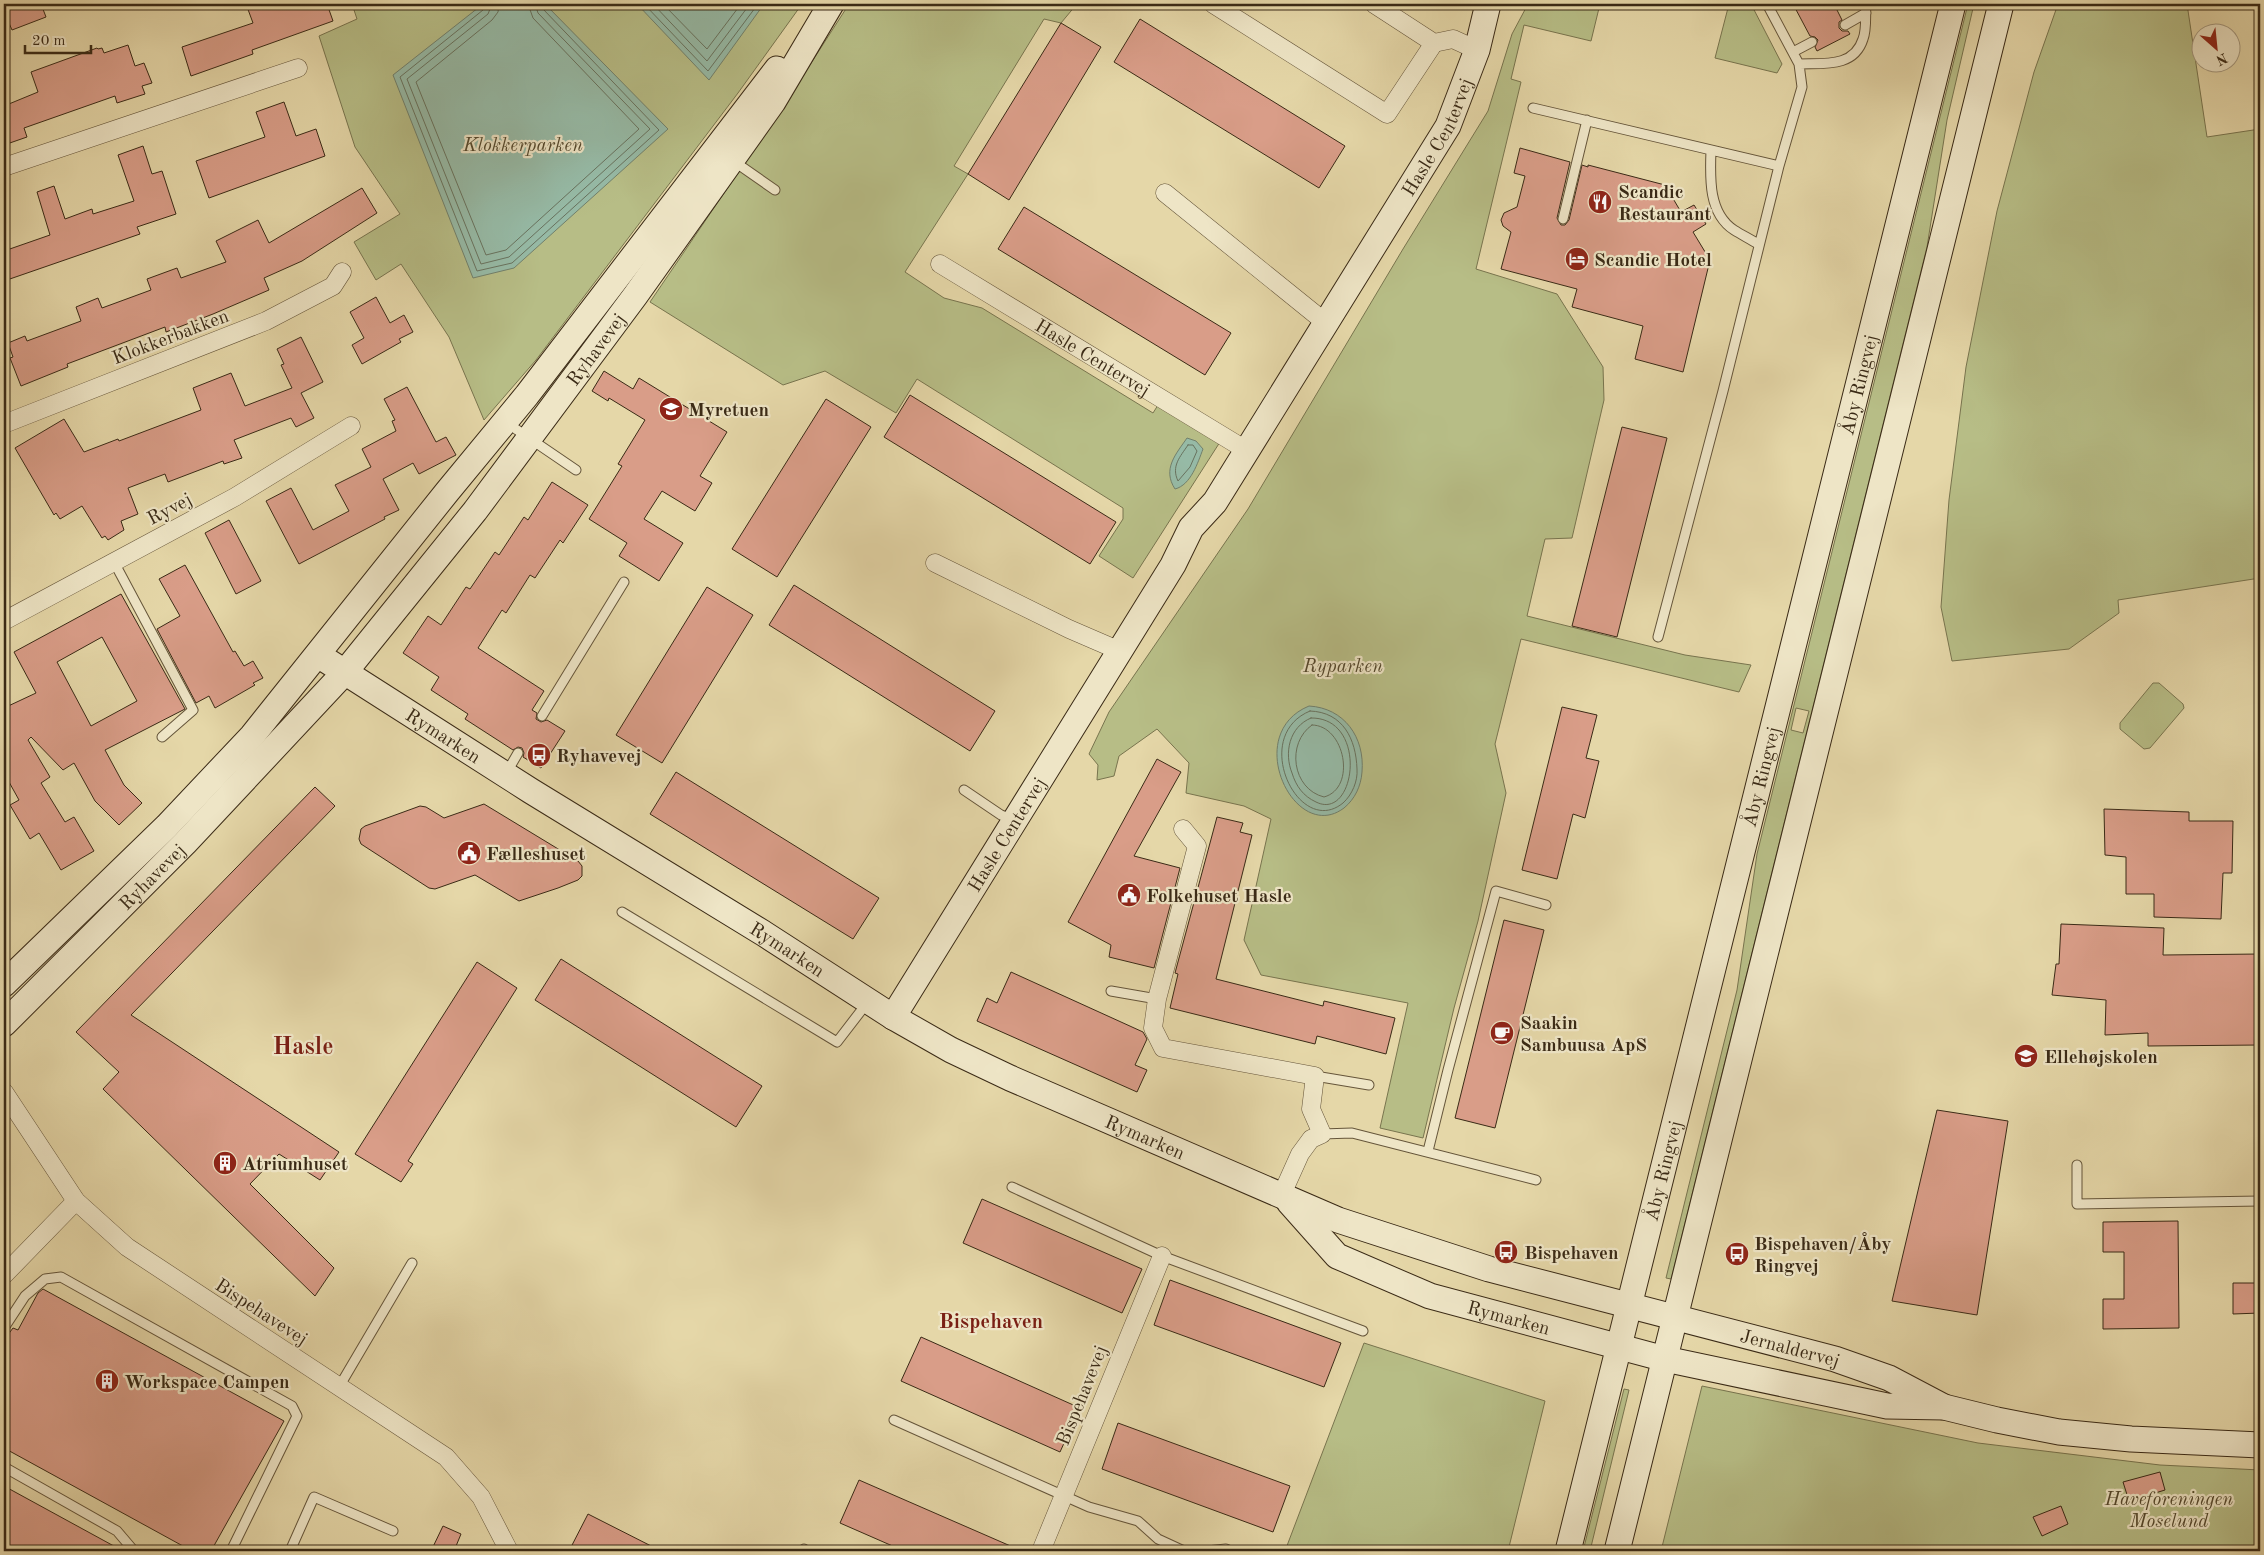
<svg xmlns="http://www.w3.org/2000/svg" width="2264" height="1555" font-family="'Old Standard TT',serif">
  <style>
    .green { fill: #b7bd86; stroke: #78744e; fill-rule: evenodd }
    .water { fill: #96baa6; stroke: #71806c }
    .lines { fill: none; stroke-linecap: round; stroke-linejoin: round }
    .shore { stroke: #68725e; stroke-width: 1 }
    .building { fill: #d99d88; stroke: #3a2a16; fill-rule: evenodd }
    .lane-casing { stroke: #65553a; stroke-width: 11 }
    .street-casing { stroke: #65553a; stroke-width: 19 }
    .secondary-casing { stroke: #3a2a16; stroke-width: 27 }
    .lane { stroke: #eee5c6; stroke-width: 9 }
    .street { stroke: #eee5c6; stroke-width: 18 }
    .secondary { stroke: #eee5c6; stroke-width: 25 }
    .labels { text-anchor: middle; stroke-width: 4.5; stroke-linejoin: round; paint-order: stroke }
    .street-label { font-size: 19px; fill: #3a2a16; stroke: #eee5c6 }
    .park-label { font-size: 19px; font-style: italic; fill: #53472c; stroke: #eee5c6 }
    .poi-label { font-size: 19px; font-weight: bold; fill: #3a2a16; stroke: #eee5c6; text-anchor: start }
    .quarter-label { font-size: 21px; font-weight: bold; fill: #7a1f14; stroke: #eee5c6 }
    .district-label { font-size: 24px; font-weight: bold; fill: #7a1f14; stroke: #eee5c6 }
  </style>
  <rect width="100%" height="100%" fill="#e5d7a8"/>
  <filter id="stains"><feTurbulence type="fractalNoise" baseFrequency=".004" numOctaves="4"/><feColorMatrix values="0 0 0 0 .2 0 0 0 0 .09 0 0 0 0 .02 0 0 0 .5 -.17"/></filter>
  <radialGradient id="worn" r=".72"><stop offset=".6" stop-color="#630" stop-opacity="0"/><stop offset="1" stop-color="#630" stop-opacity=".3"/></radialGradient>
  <!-- green -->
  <path class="green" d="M352,4h450l-64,89 -202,267 -52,60 -35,-83 -48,-73 -25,16 -22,-38 46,-28 -45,-67 -36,-111 38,-17z
    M849,4h231l-4,1 -15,18 -17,-4 -90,147 14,8 -63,98 39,26 38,10 171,105 5,-8 62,37 -87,136 -34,-22 24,-37v-11l-206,-129 -21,34 -71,-42 -42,14 -133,-83 136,-200z
    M1528,4h72l-9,37 -67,-16 -13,54 10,3 -45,187 81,25 46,73 1,33 -32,138 -27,1 -18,77 158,39 66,10 -12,27 -218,-53 -26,105 11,49 -28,128 -24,87 -31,130 -43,-10 28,-125 -147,-28 -17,-35 27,-121 -27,-13 -58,-13 3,-30 -32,-34 -38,27 -5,20 -17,4 1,-15 -9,-11 20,-42 139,-203 155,-260 85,-138 24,-77z
    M1729,4h22l31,60 -5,9 -62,-15z
    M1968,4h6l-27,116 -20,127 -256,1032 -5,-1 71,-288 20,-136zM1796,708l13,3 -6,22 -12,-3z
    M2058,4h129l20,133 53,-8v449l-142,22 1,13 -50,36 -117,12 -11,-54 8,-107 17,-133 31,-156 37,-139z
    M2153,683h6l24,21 1,4 -34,40 -6,1 -24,-20v-6z
    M1364,1343l181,58 -37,150h-223z
    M1702,1386l276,57 182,22 100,5v81h-599z
    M1624,1389l5,1 -39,161h-7z"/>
  <!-- water -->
  <path class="water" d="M483,4h62l123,125 -154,139 -41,10 -80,-203z
    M637,4h127l-55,76z
    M1187,438l9,3 7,8c-5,13 -12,36 -28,40 -13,-20 1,-35 12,-51z
    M1309,706c35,2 56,31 53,66 -1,14 -7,27 -18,36 -49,37 -103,-74 -35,-102z"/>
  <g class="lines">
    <!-- shore -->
    <path class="shore" d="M485,4l-2,6 -83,67 77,194 35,-8 147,-133 -116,-121 -2,-5
      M492,4l-4,10 -81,65 74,185 28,-7 141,-128 -112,-116 -3,-9
      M499,4l-1,8 -6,8 -76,62 70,173 20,-5 133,-121 -106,-111 -5,-14
      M644,4l64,67 50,-67
      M653,4l54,57 43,-57
      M663,4l44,45 34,-45
      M1188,445h5l4,6 -7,16 -12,14c-7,-15 2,-24 10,-36z
      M1310,711c33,1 46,28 47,58 1,12 -5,26 -14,34 -44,36 -94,-67 -33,-92z
      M1311,718c58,-1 45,104 5,84 -13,-6 -20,-16 -24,-29 -8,-20 -3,-46 19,-55z
      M1312,725c33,0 45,63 12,72 -32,-8 -38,-54 -12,-72z"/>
  </g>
  <!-- building -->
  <path class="building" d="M4,4h37l5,13 -34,13 -3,-7 -5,2z
    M246,4h81l6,17 -81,29 1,4 -62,22 -9,-29 71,-24z
    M1793,4h41l8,16 -3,2v6l3,3h6l2,3 -33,17 -2,-4 3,-7 -3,-3 -5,-1z
    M1140,19l205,127 -26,42 -205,-126z
    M1061,23l40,24 -92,153 -41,-26z
    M128,45l7,21 9,-3 8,20 -10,3 3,8 -28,9 -2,-7 -91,32 3,9 -23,8v-39l34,-14 -7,-20 66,-24 1,1 4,-1 2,5z
    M284,102l12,34 20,-7 9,27 -116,42 -13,-37 69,-24 -9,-25z
    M143,146l9,28 10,-3 14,43 -39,13 3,7 -136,47v-30l46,-16 -13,-43 17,-6 11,33 27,-10 1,5 41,-13 -16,-46z
    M1520,148l50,14 -13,56 4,7h4l4,-5 13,-55 6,2v-2l77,20 16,27 13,-7 12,19 -13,8 17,28 -27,112 -48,-13 8,-33 -71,-19 5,-18 -76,-20 10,-37 -8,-6 -2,-6 3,-7 13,-6 8,-31 -11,-3z
    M362,188l15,25 -75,48 -38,17 5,12 -56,24 -47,18 -1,-5 -98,37 1,3 -47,19 -11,-28 3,-1 -5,-14 17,-7 2,5 54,-20 -5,-14 22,-9 4,10 49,-18 -4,-11 30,-11 4,10 45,-16 -10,-21 42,-21 11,23z
    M1024,207l207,126 -26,42 -207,-126z
    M376,297l14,26 14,-8 9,17 -14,7 2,3 -39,22 -10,-19 12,-7 -14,-26z
    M301,337l22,45 -22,11 13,25 -18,9 -5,-9 -57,22 8,18 -18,6 -1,-3 -55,21 -3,-8 -37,14 10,26 -17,7 3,9 -16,10 -3,-4 -3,2 -20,-32 -22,13 -4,-6 -2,2 -39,-67 49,-29 20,33 34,-13 1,2 82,-31 -8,-22 38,-15 14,33 47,-18 -11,-23 3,-1 -7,-15z
    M604,371l29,18 6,-11 88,54 -27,44 12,7 -17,28 -33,-20 -18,28 39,24 -24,38 -40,-25 8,-13 -38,-24 33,-53 -4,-2 27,-44 -36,-22 -1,3 -16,-10z
    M407,387l29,55 10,-5 10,18 -37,19 -6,-11 -30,16 16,31 -15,7 1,2 -86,45 -33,-63 25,-13 22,42 36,-19 -14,-26 36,-18 -9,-18 34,-18 -4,-10 3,-1 -11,-21z
    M910,395l206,127 -26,42 -206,-127z
    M826,399l45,28 -94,150 -45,-28z
    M1622,427l45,11 -50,199 -45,-11z
    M552,482l36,23 -25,38 -3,-3 -25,38 -5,-3 -24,38 -4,-3 -24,38 66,43 -12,19 5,3 -1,6 5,3 6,-2 18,11 -24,37 -18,-11 1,-4 -2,-5 -4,-1 -5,3 -48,-31 3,-5 -37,-24 8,-13 -36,-24 25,-37 13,9 25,-38 4,2 25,-37 4,3 25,-38 4,3z
    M229,520l32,61 -25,13 -31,-61z
    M185,565l48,87 2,-1 9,15 9,-5 10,17 -10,5 2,2 -40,23 -6,-12 -13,7 -39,-74 23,-13 -21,-37z
    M794,585l201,126 -25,40 -201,-126z
    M707,587l46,28 -91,148 -46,-28z
    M121,594l64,115 -80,41 19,35 18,18 -23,22 -24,-24 -21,-38 -11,7 -32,-33 -3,3 22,37 -9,6 24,39 9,-5 20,34 -33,19 -22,-37 -9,6 -20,-34 9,-5 -15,-27v-65l32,-15 -22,-41zM102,637l35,64 -46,25 -34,-64z
    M1562,707l35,8 -11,43 13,3 -14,57 -12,-4 -16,65 -35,-9z
    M1157,759l24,13 -47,84 46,12 -26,100 -45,-11 2,-12 -43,-23z
    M676,772l203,126 -26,41 -203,-125z
    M315,787l20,19 -204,209 208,137 -19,28 -41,-26 -29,30 84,84 -19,28 -212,-207 16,-17 -43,-40z
    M484,804l94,57 4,5v10l-4,4 -20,8 -39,13 -44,-26 -40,14 -6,-1 -68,-44 -2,-5 2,-10 4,-3 55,-20 6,1 18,11z
    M2104,809l85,3v9h44l-1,52h-9l-2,46 -67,-2v-23h-28v-37l-21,-2z
    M1217,817l26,6 -3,9 12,3 -36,144 107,27 1,-5 71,17 -9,36 -69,-18 -2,8 -145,-36 8,-34 -3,-1z
    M1504,920l40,10 -49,198 -40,-10z
    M2061,924l103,4 -1,27 97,-1v91l-112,1v-13l-43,2 1,-35 -54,-5 4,-31h3z
    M561,959l201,127 -26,41 -201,-127z
    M477,962l40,26 -109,173 5,3 -12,18 -46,-28z
    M1011,972l132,60 4,7 -12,26 12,5 -10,22 -160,-71 10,-23 10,5z
    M1937,1110l71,11 -31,194 -85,-14z
    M982,1199l160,70 -20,44 -159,-70z
    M2178,1221l1,107 -76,1v-30h21v-47h-21v-30z
    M1170,1280l171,63 -17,44 -170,-62z
    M2233,1283h27v30l-27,1z
    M43,1289l241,132 -73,130h-19l-188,-103v-108l9,-12 5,2 20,-37z
    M921,1337l159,71 -20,44 -159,-71z
    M1118,1423l172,63 -17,46 -171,-63z
    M2160,1472l5,18 -36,11 -6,-19z
    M859,1480l163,71h-118l-64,-28z
    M4,1486l119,65h-119z
    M2061,1506l7,18 -26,12 -9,-19z
    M588,1514l73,37h-92z
    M443,1526l18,8 -7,17h-23z"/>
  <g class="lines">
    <!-- lane casing -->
    <g class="lane-casing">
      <path id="lane" d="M1845,25l21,-12
        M1793,52l19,-10
        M1799,64c24,-1 55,4 64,-25 4,-10 2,-24 3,-35
        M1533,108l246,58
        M1711,150c-1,27 -3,63 23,80 8,5 16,9 24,14
        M732,160l43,30
        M1563,219l24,-99
        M507,423l69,47
        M114,562l79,148 -31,27
        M1658,637l65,-246 56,-225 23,-79 -3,-23 -32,-60
        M542,716l82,-134
        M507,772l11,-19
        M964,790l37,25 13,5
        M622,912l215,130 30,-39
        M1111,991l46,8
        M1315,1076l54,9
        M1322,1134l30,-1 184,47
        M1428,1151l20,-81 48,-179 50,14
        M2077,1165v39l183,-3
        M1012,1187l150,69 201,75
        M4,1328l21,-32 20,-17 16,-2 231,129 5,10 -66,135
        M339,1387l73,-124
        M894,1420l195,87 49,14 20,18 26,12
        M4,1467l113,64 17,20
        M290,1551l24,-54 79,34
        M803,1551l1,-2
        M1207,1551l19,-2 4,2
        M2107,1551h22"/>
    </g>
    <!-- street casing -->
    <g class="street-casing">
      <g id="street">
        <path d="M1213,4l174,110 47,-71"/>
        <path d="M1374,4l60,39 19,-4 24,11"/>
        <path d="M4,167l294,-99"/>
        <path d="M1165,193l161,130"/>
        <path id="s1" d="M940,264l306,186"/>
        <path d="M4,424l262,-103 67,-35 9,-14"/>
        <path d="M935,563l134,66 51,22"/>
        <path d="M4,621l231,-124 116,-71"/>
        <path d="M1183,829l14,17 -40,153 -4,29 10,20 152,28 -4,33 11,25 -11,5 -11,15 -18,40"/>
        <path d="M4,1092l72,109 51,46 319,210 35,40 28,54"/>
        <path d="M4,1275l72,-74"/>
        <path d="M1041,1551l121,-295"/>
      </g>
    </g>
    <!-- secondary casing -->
    <g class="secondary-casing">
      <g id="secondary">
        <path id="s2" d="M318,655l213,136 232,142 130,84 58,33 59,28 328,142 151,49 346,90 54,19 55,29"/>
        <path d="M4,984l163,-158 85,-90 195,-244 80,-97 250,-326"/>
        <path id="s3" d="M893,1017l280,-452 18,-37 24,-26 233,-376 29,-76 11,-46"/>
        <path id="s4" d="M4,1024l181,-181 160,-171 130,-161 160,-215 138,-194 58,-98"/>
        <path id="s5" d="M1289,1202l48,54 93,40 235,63 222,47 57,1 53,13 62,12 72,7 129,6"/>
        <path id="s6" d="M1568,1551l385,-1547"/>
        <path d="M1617,1551l384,-1547"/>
      </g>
    </g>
    <!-- lane -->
    <use href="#lane" class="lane"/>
    <!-- street -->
    <use href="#street" class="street"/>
    <!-- secondary -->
    <use href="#secondary" class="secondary"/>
  </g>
  <!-- icons -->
  <defs>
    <g id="restaurant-disc" transform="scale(1.25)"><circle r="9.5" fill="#8f2418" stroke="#eee5c6"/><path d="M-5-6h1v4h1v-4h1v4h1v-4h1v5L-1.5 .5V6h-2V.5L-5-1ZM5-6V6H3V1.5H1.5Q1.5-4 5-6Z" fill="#fff"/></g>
    <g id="hotel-disc" transform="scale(1.25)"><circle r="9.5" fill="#8f2418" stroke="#eee5c6"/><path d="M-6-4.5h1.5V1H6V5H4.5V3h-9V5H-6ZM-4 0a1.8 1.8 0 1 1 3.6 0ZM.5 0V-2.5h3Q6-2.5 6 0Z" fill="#fff"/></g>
    <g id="school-disc" transform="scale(1.25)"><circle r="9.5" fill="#8f2418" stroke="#eee5c6"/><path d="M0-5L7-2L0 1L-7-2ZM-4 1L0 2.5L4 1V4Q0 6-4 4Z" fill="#fff"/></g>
    <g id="bus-disc" transform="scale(1.25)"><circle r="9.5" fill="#8f2418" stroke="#eee5c6"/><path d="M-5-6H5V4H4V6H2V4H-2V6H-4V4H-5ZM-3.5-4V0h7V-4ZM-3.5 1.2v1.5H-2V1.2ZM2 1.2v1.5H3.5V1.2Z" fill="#fff"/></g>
    <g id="civic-disc" transform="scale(1.25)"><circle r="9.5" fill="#8f2418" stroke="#eee5c6"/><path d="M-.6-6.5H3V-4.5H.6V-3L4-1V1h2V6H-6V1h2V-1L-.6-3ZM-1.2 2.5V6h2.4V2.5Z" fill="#fff"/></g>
    <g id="cafe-disc" transform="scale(1.25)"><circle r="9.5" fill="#8f2418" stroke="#eee5c6"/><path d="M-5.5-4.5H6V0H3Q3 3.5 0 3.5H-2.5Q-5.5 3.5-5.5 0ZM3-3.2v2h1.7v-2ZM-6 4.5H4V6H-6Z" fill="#fff"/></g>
    <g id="building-disc" transform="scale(1.25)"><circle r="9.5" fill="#8f2418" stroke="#eee5c6"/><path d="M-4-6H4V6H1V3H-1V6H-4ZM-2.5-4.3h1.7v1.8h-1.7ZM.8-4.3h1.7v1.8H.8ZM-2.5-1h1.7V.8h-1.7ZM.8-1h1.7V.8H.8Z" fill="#fff"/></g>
  </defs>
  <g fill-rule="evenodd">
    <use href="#restaurant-disc" x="1600" y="202"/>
    <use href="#hotel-disc" x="1577" y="259"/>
    <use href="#school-disc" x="671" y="409"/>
    <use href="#bus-disc" x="539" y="755"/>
    <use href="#civic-disc" x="469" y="853"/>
    <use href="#civic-disc" x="1129" y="895"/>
    <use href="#cafe-disc" x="1502" y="1033"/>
    <use href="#school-disc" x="2026" y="1056"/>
    <use href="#building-disc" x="225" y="1163"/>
    <use href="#bus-disc" x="1506" y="1252"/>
    <use href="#bus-disc" x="1737" y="1254"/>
    <use href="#building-disc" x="107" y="1381"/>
  </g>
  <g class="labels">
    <!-- street labels -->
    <g class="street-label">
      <text dy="7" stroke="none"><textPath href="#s3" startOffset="1036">Hasle Centervej</textPath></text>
      <text transform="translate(170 336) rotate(-21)" y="7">Klokkerbakken</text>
      <text dy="7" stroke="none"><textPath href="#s4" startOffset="899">Ryhavevej</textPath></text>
      <text dy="7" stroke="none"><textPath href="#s1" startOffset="179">Hasle Centervej</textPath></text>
      <text dy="7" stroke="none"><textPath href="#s6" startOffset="1202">Åby Ringvej</textPath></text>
      <text transform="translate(169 508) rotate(-28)" y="7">Ryvej</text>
      <text dy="7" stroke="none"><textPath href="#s2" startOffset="149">Rymarken</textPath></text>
      <text dy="7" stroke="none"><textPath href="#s6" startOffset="798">Åby Ringvej</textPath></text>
      <text dy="7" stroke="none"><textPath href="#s3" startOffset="215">Hasle Centervej</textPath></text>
      <text dy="7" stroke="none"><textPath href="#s4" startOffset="209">Ryhavevej</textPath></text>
      <text dy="7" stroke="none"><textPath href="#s2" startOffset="554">Rymarken</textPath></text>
      <text dy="7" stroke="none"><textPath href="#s2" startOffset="959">Rymarken</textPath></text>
      <text dy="7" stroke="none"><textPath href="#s6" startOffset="392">Åby Ringvej</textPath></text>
      <text transform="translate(262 1311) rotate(33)" y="7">Bispehavevej</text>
      <text dy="7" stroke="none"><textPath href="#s5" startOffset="255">Rymarken</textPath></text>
      <text dy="7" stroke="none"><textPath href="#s2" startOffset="1639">Jernaldervej</textPath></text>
      <text transform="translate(1081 1395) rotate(-68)" y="7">Bispehavevej</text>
    </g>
    <!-- park labels -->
    <g class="park-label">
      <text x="523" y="151">Klokkerparken</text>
      <text x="1343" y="672">Ryparken</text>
      <text x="2169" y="1505">Haveforeningen<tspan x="2169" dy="22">Moselund</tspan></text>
    </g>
    <!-- poi labels -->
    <g class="poi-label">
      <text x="1618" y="198">Scandic<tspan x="1618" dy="22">Restaurant</tspan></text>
      <text x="1594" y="266">Scandic Hotel</text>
      <text x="688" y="416">Myretuen</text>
      <text x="556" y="762">Ryhavevej</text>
      <text x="486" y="860">Fælleshuset</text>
      <text x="1146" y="902">Folkehuset Hasle</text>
      <text x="1520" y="1029">Saakin<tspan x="1520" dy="22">Sambuusa ApS</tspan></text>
      <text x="2044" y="1063">Ellehøjskolen</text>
      <text x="242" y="1170">Atriumhuset</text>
      <text x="1754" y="1250">Bispehaven/Åby<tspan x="1754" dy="22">Ringvej</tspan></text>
      <text x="1524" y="1259">Bispehaven</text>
      <text x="124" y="1388">Workspace Campen</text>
    </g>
    <!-- quarter labels -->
    <g class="quarter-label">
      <text x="991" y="1328">Bispehaven</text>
    </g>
    <!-- district labels -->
    <g class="district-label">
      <text x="303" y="1054">Hasle</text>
    </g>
  </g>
  <!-- margin -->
  <rect width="2264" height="1555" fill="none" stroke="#e5d7a8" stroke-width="20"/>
  <rect x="5" y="5" width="2254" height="1545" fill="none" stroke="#3a2a16" stroke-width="2.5"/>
  <rect x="10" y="10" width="2244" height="1535" fill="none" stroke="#3a2a16"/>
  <!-- north arrow -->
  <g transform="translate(2216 48) rotate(153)"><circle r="24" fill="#eee5c6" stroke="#a69a80"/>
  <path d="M0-4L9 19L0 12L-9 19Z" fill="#8f2418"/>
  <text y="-8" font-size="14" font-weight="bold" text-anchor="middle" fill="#3a2a16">N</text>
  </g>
  <!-- scale -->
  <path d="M25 45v8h66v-8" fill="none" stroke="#3a2a16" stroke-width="2.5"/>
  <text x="32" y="45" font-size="15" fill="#3a2a16" stroke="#eee5c6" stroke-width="4" paint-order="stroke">20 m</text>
  <rect width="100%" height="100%" filter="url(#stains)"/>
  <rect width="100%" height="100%" fill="url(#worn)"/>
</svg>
